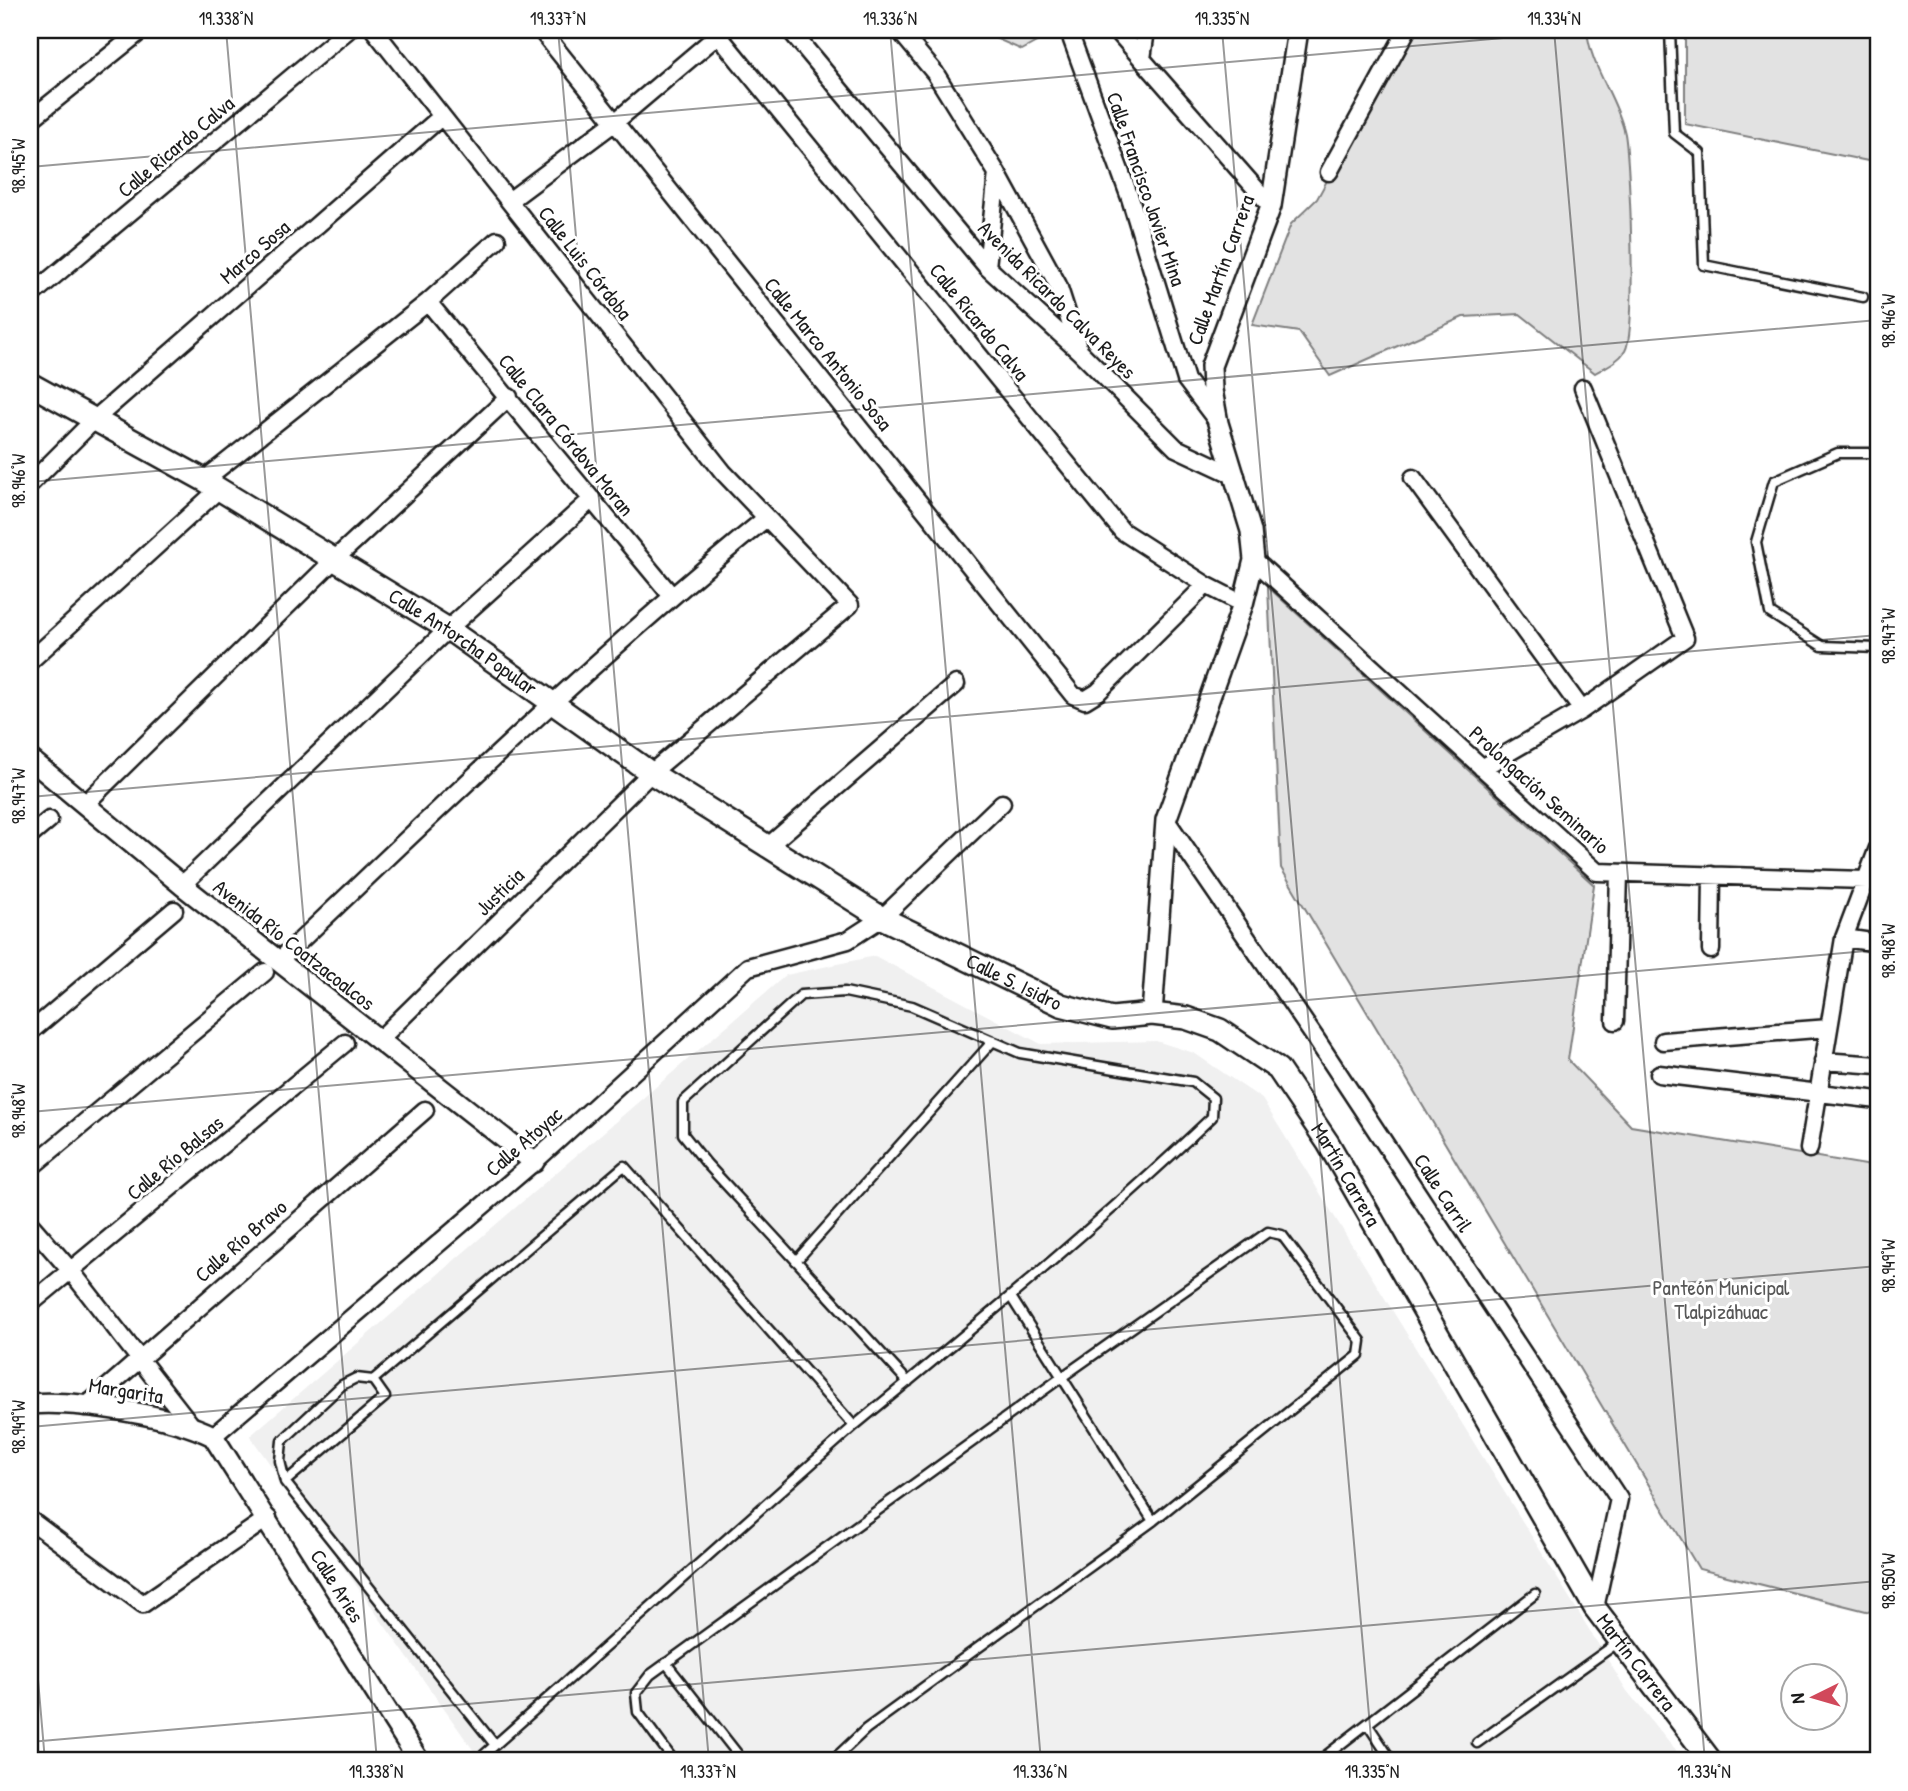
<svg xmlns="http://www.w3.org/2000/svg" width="1908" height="1791" font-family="'Patrick Hand',sans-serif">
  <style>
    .built { fill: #f0f0f0 }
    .green { fill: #e2e2e2; stroke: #7f7f7f; stroke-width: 2 }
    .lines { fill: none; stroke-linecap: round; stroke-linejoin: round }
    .service-casing { stroke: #1c1c1c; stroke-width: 13 }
    .minor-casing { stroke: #1c1c1c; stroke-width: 21 }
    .tertiary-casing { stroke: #1c1c1c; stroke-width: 24 }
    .secondary-casing { stroke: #1c1c1c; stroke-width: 26 }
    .service { stroke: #fff; stroke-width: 8 }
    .minor { stroke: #fff; stroke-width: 16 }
    .tertiary { stroke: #fff; stroke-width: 19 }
    .secondary { stroke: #fff; stroke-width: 21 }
    .ticks { fill: none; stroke: #1c1c1c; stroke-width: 2; stroke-opacity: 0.45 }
    .labels { text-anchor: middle; stroke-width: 6; stroke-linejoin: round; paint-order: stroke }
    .street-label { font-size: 21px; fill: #1c1c1c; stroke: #fff }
    .park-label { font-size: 21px; fill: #575757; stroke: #fff }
    .neatline { fill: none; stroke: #1c1c1c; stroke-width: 2.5 }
    .ticks-label { font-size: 18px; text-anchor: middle; fill: #1c1c1c }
  </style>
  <rect width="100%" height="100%" fill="#fff"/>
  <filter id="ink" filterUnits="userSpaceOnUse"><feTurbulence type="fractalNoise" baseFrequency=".0143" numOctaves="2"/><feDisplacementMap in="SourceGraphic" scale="14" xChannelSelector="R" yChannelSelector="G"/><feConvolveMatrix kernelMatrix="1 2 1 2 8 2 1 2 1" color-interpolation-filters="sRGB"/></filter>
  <g filter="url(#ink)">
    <!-- built -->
    <path class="built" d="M875,956l166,88 115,-3 38,12 68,46 365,592 57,70h-1203l-231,-325 536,-461z"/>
    <!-- green -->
    <path class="green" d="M977,30h81l-36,20z
      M1409,30h178c3,37 30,67 38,104 5,29 12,197 0,217 -7,11 -20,16 -30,22l-75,-59 -57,3 -133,59 -31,-44 -47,-7 39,-101 26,-25z
      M1685,30h193v133l-193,-39z
      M1268,587l326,298 -26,175 63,66 247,41v447l-179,-45 -418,-701z"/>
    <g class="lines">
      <!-- service casing -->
      <g class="service-casing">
        <path id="service" d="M1670,30l4,103 26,20 4,112 159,32
          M1878,453h-40l-64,28 -18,61 14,71 52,33 56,2
          M796,1261l197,-220
          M1011,1297l142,224
          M373,1380l251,-214 230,260 -377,335
          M854,1426c122,-100 243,-200 358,-309l1,-19 -20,-16 -173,-29 -108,-47 -67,-14 -44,3 -118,107v32l24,30 201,218
          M285,1482l100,-85 -12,-17 -17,-2 -14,7 -60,56 -2,20 5,21 210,263
          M666,1663l77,98
          M1368,1725l24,36
          M1477,1743l143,-102
          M674,1761l-36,-49 -2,-19 14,-18 412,-298 206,-145 14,3 79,106 -2,14 -206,166 -287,208 -34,32
          M1319,1761l216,-167"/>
      </g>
      <!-- minor casing -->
      <g class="minor-casing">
        <path id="minor" d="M374,30l349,442 127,133 -199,168 -273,268
          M541,30l532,665 12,5 13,-8 108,-107
          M714,30l408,501 84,54 37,19
          M790,30l197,237 93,85 96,96 60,28
          M899,30l36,43 62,100 61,112 21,65
          M1120,34l151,172
          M1072,40l58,158 56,182 31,41
          M1142,59l4,-29
          M30,120l112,-90
          M1329,172l78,-142
          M509,201l106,-79 103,-87
          M987,267l10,-94
          M30,296l318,-266
          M428,302l243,293
          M1413,478l169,232
          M204,480l224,-178 69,-62
          M30,484l65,-65 347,-303
          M1254,560l343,312 269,8
          M30,661l188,-171
          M1482,768l100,-58 103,-72 -102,-250
          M84,805l251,-246 174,-162
          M1166,820l150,219 303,460 -24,109
          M30,836l19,-16
          M766,848l190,-164
          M182,885l266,-256 144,-130
          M1844,938l34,5
          M1711,950l1,-75
          M279,961c159,-151 316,-304 486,-442
          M1615,1021l4,-148
          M30,1032l144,-122
          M1663,1041l166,-13
          M1823,1061l55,4
          M1659,1074l219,26
          M1809,1149l35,-211 34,-90
          M30,1168l235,-196
          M30,1224l41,47 120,154
          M30,1304l315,-261
          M85,1407l340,-297
          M213,1436l321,-274 214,-195 100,-27 34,-22 120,-115
          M30,1520l113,84 125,-86"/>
      </g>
      <!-- tertiary casing -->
      <g class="tertiary-casing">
        <path id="tertiary" d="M30,759l152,126 352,277
          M1152,1014l14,-194 77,-216 11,-44 -3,-29 -33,-108 -6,-33 -1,-24 60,-160 27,-176
          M30,1404c47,-4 141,11 183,32l206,325"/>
      </g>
      <!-- secondary casing -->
      <g class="secondary-casing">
        <g id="secondary">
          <path id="s1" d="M30,384l174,96 244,149 203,144 231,145 179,87 51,13 40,-4 34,4 34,12 58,39 50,74 267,465 116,153"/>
        </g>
      </g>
      <!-- service -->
      <use href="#service" class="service"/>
      <!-- minor -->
      <use href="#minor" class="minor"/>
      <!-- tertiary -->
      <use href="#tertiary" class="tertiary"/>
      <!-- secondary -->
      <use href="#secondary" class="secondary"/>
    </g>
  </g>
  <!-- ticks -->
  <path class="ticks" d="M226,30l151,1731M558,30l151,1731M890,30l151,1731M1222,30l151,1731M1554,30l151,1731M30,167l1565,-137M30,482l1848,-162M30,797l1848,-162M30,1112l1848,-162M30,1427l1848,-161M30,1586l15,175M30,1742l1848,-161"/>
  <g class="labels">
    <!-- street labels -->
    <g class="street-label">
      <text transform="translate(176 147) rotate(-40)" y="7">Calle Ricardo Calva</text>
      <text transform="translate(1146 189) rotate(71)" y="7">Calle Francisco Javier Mina</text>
      <text transform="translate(255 252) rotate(-41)" y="7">Marco Sosa</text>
      <text transform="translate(585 263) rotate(52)" y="7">Calle Luis Córdoba</text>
      <text transform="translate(1221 270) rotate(-70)" y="7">Calle Martín Carrera</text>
      <text transform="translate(1057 300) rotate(45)" y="7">Avenida Ricardo Calva Reyes</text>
      <text transform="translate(979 322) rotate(51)" y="7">Calle Ricardo Calva</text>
      <text transform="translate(828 354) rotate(51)" y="7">Calle Marco Antonio Sosa</text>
      <text transform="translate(566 435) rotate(51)" y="7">Calle Clara Córdova Moran</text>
      <text dy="7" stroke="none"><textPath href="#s1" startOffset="504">Calle Antorcha Popular</textPath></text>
      <text transform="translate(1539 790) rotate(42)" y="7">Prolongación Seminario</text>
      <text transform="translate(500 892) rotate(-44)" y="7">Justicia</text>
      <text transform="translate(294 945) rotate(38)" y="7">Avenida Río Coatzacoalcos</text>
      <text dy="7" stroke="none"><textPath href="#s1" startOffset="1153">Calle S. Isidro</textPath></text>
      <text transform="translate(524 1142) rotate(-41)" y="7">Calle Atoyac</text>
      <text transform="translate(175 1158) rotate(-40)" y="7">Calle Río Balsas</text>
      <text dy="7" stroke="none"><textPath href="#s1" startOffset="1564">Martín Carrera</textPath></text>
      <text transform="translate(1443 1193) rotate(57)" y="7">Calle Carril</text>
      <text transform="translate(241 1241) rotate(-41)" y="7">Calle Río Bravo</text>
      <text transform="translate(126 1391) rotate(9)" y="7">Margarita</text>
      <text transform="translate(337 1586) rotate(58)" y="7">Calle Aries</text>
      <text dy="7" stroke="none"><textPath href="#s1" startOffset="2132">Martín Carrera</textPath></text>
    </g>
    <!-- park labels -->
    <g class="park-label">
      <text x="1721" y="1295">Panteón Municipal<tspan x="1721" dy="24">Tlalpizáhuac</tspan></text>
    </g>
  </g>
  <!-- margin -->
  <rect width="1908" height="1791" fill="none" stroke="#fff" stroke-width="77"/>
  <!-- north arrow -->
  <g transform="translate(1814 1697) rotate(265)"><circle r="33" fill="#ffffff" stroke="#a4a4a4" stroke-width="2"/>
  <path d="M0-5L12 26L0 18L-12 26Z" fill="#d1495b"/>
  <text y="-10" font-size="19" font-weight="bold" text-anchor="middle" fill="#1c1c1c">N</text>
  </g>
  <rect x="38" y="38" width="1832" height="1714" class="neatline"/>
  <g class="ticks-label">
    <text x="226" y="25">19.338°N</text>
    <text x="558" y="25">19.337°N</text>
    <text x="890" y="25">19.336°N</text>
    <text x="1222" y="25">19.335°N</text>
    <text x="1554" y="25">19.334°N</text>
    <text transform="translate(19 166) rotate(-90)" y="6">98.945°W</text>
    <text transform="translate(1889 321) rotate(-90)" y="6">98.946°W</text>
    <text transform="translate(19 481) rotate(-90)" y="6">98.946°W</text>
    <text transform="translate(1889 636) rotate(-90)" y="6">98.947°W</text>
    <text transform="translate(19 796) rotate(-90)" y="6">98.947°W</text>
    <text transform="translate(1889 951) rotate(-90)" y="6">98.948°W</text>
    <text transform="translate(19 1111) rotate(-90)" y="6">98.948°W</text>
    <text transform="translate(1889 1266) rotate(-90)" y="6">98.949°W</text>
    <text transform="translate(19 1427) rotate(-90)" y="6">98.949°W</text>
    <text transform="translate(1889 1581) rotate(-90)" y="6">98.950°W</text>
    <text x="376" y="1778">19.338°N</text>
    <text x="708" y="1778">19.337°N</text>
    <text x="1040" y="1778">19.336°N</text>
    <text x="1372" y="1778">19.335°N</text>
    <text x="1704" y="1778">19.334°N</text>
  </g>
</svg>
